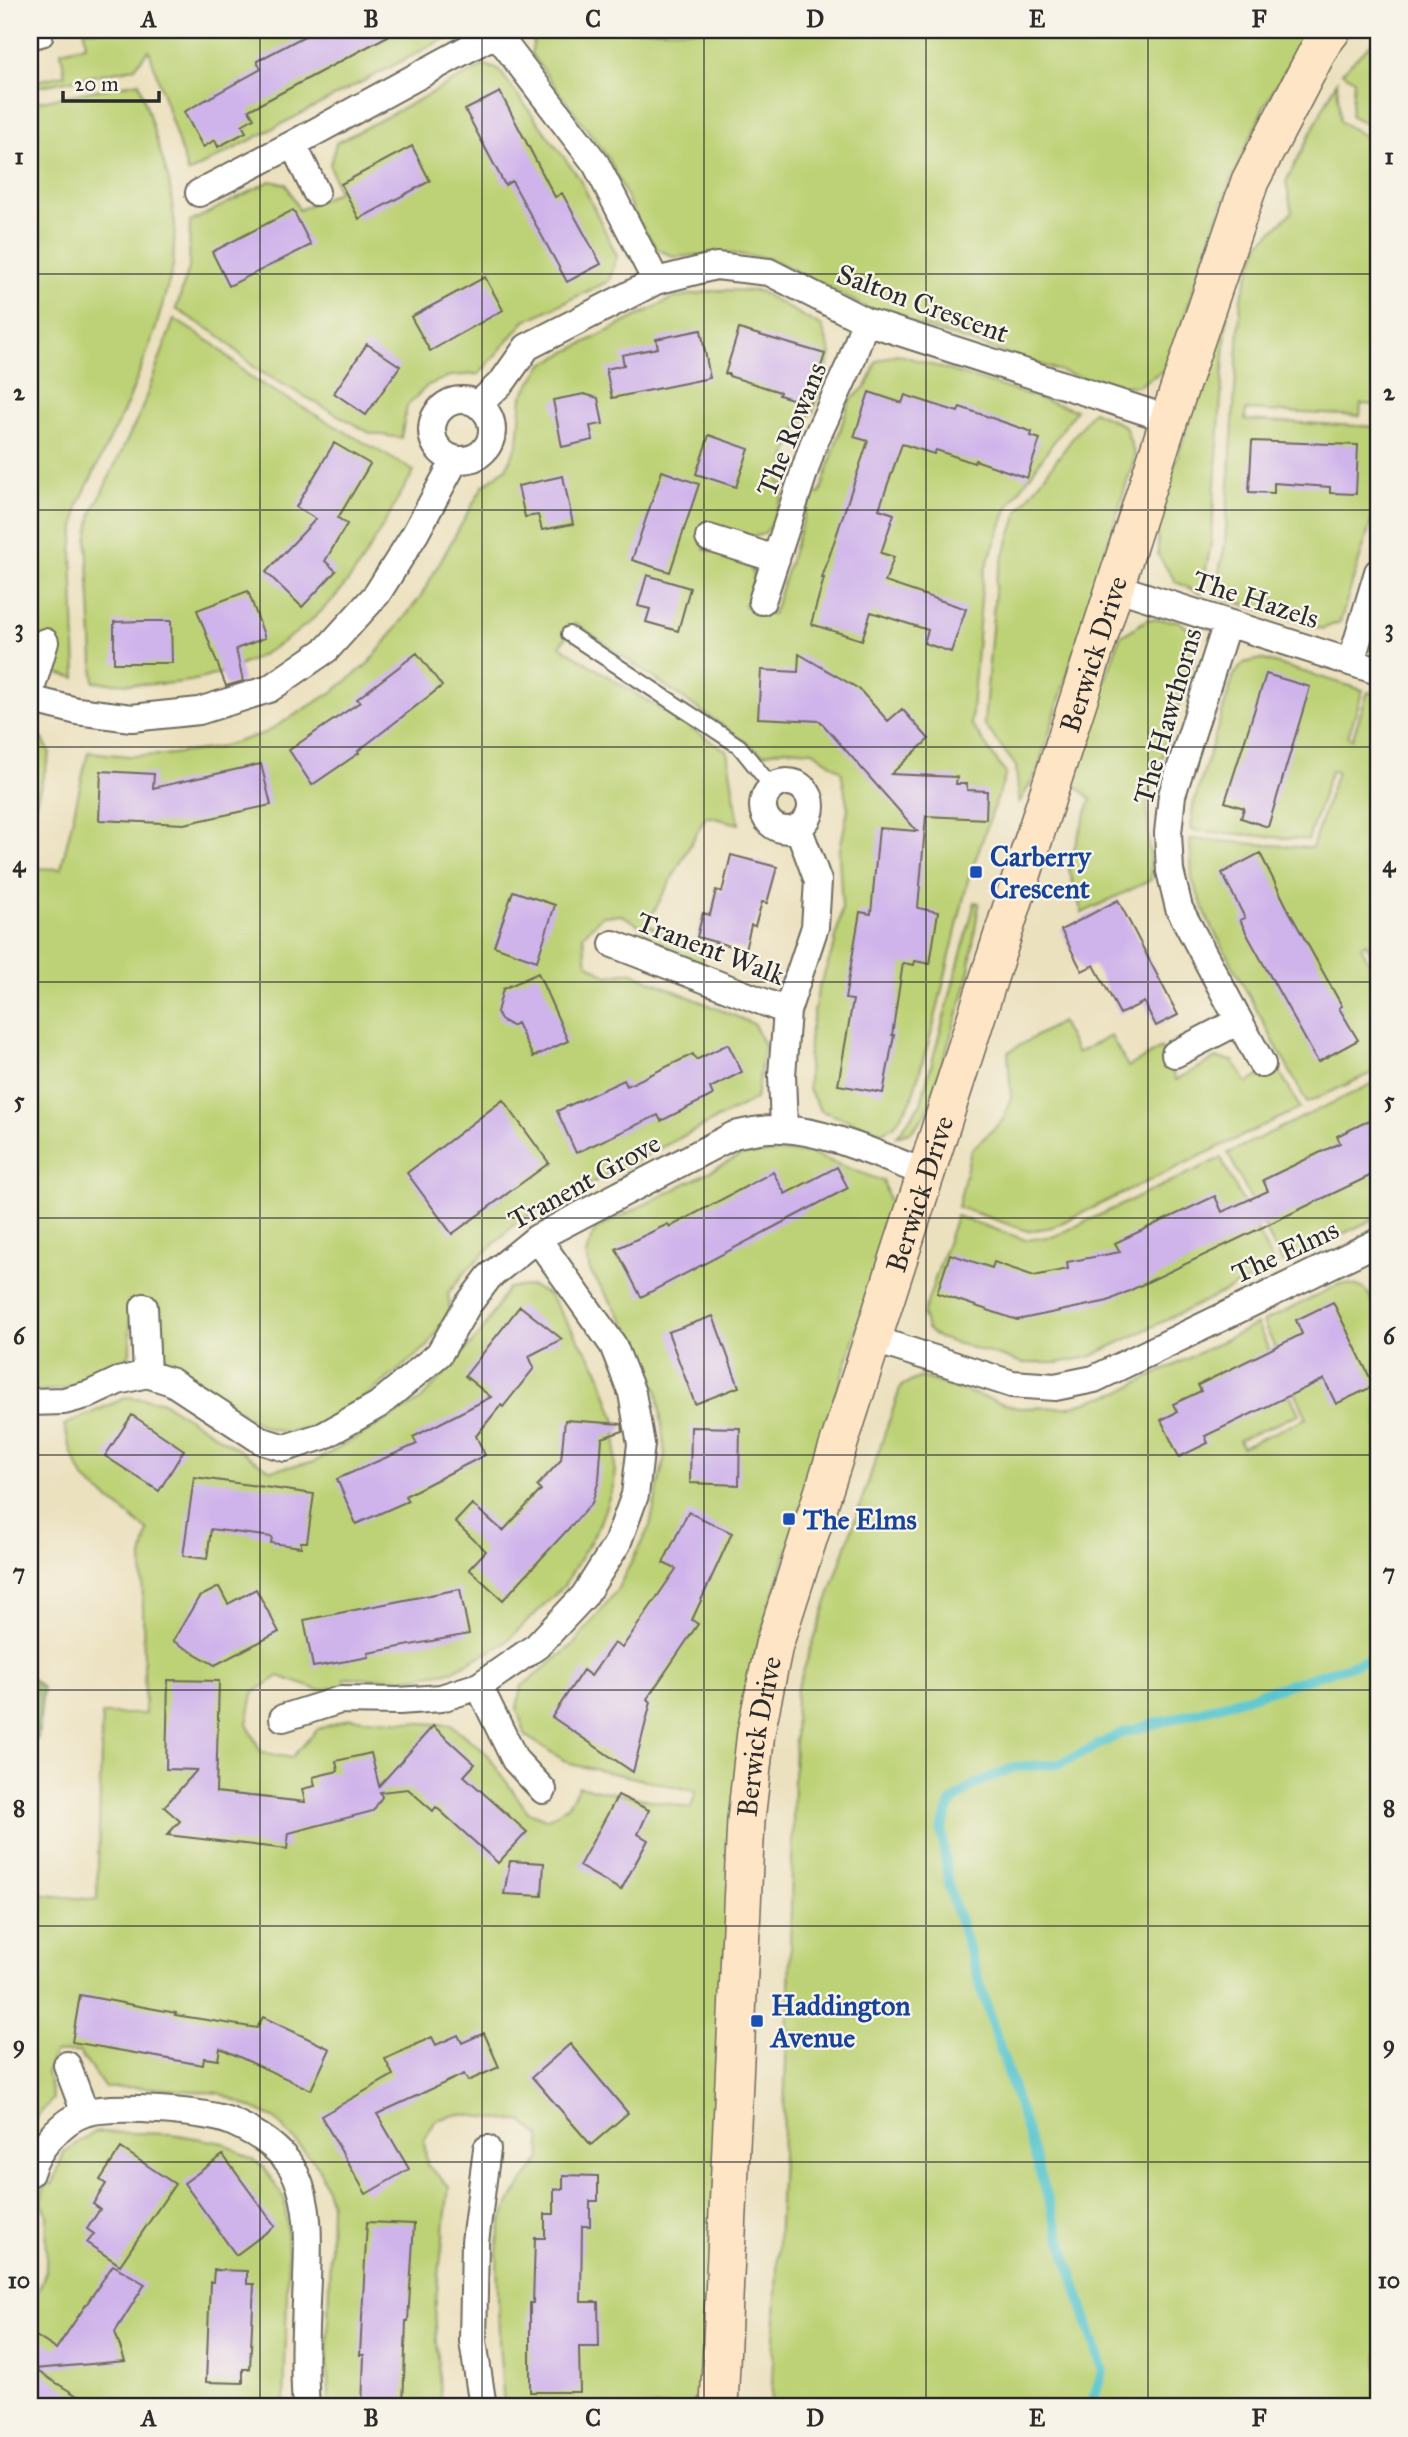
<svg xmlns="http://www.w3.org/2000/svg" width="1408" height="2437" font-family="'IM FELL Great Primer',serif">
  <style>
    .green { fill: #bdd276; stroke: #747e50; stroke-width: 2 }
    .forest { fill: #96b467; stroke: #607049; stroke-width: 2 }
    .lines { fill: none; stroke-linecap: round; stroke-linejoin: round }
    .stream { stroke: #57c5cc; stroke-width: 10 }
    .building { fill: #cfb3eb }
    .lane-casing { stroke: #6f6b5f; stroke-width: 18 }
    .street-casing { stroke: #6f6b5f; stroke-width: 30 }
    .secondary-casing { stroke: #6f6b5f; stroke-width: 40 }
    .lane { stroke: #fff; stroke-width: 14 }
    .street { stroke: #fff; stroke-width: 26 }
    .secondary { stroke: #fde5c5; stroke-width: 37 }
    .grid { fill: none; stroke: #2b2b2b; stroke-width: 2; stroke-opacity: 0.55 }
    .transit-dot { fill: #1a4fb4; stroke: #f7f3e8; stroke-width: 2.5 }
    .labels { text-anchor: middle; stroke-width: 5; stroke-linejoin: round; paint-order: stroke }
    .street-label { font-size: 28px; fill: #2b2b2b; stroke: #f7f3e8 }
    .transit-label { font-size: 28px; font-weight: bold; fill: #164399; stroke: #f7f3e8; text-anchor: start }
    .neatline { fill: none; stroke: #2b2b2b; stroke-width: 2.5 }
    .grid-label { font-size: 23px; text-anchor: middle; font-weight: bold; fill: #2b2b2b }
  </style>
  <rect width="100%" height="100%" fill="#f7f3e8"/>
  <filter id="ink" filterUnits="userSpaceOnUse"><feTurbulence type="fractalNoise" baseFrequency=".0143" numOctaves="2"/><feDisplacementMap in="SourceGraphic" scale="14" xChannelSelector="R" yChannelSelector="G"/><feConvolveMatrix kernelMatrix="1 2 1 2 8 2 1 2 1" color-interpolation-filters="sRGB"/></filter>
  <filter id="wash" filterUnits="userSpaceOnUse"><feTurbulence type="fractalNoise" baseFrequency=".00686" numOctaves="4" result="noise"/><feDisplacementMap in="SourceGraphic" scale="28" xChannelSelector="R" yChannelSelector="G"/><feGaussianBlur stdDeviation="1.57" result="paint"/><feColorMatrix in="noise" values="0 0 0 0 0 0 0 0 0 0 0 0 0 0 0 0 0 1.4 0 .05"/><feComposite in="paint" operator="in"/></filter>
  <g filter="url(#wash)">
    <rect width="100%" height="100%" fill="#ece1bf"/>
    <!-- green -->
    <path class="green" d="M84,30h377l-273,143 -39,-123 -15,18 -104,20v-6l35,-7 -4,-24 25,-6z
      M539,30h770l-45,77 -37,83 -60,178 -29,18 -34,-1 -233,-75 -99,-51 -44,-6 -54,4 -17,-8 -20,-30 -28,-60 -78,-105 5,-23z
      M1378,37v70l-11,17 -16,-8 3,-36 -12,-8z
      M485,65l14,5 81,109 37,77 -8,25 -84,40 -46,53 -29,2 -22,9 -21,21 -6,32 -31,-5 -114,-64 -36,-33 -44,-27 13,-41 1,-46 80,-41 16,3 13,26 39,-18 -8,-27 6,-22z
      M1337,81l3,40 27,17 4,20 7,2v245l-17,-1 -1,12 -114,-6 -1,10 133,7v73l-38,122 -18,7 -108,-34 11,-50 16,-247 18,-54 33,-32 -6,-30z
      M139,82l30,99 6,43 -2,43 -18,64 -27,71 -50,103 -6,45 4,128 -24,-6 5,-26 -26,-9 -1,4v-538z
      M718,290l41,1 63,36 9,27 -18,58 -18,18 -16,53 7,2c-20,58 -16,59 -76,40l-6,24c14,5 51,10 50,30 0,8 -6,19 -9,27l28,8 39,-122 8,2 29,-92 18,-17 10,-24 20,-7 179,56 -68,97 -25,68 -12,149 35,50 -38,106 -35,147 -22,74 -17,25 -12,6 -61,-21 -13,-22 1,-49 9,-50 16,-43 8,-39 -3,-54 9,-45 -7,-38 -28,-20 -28,-2 -22,5 -188,-131 -15,23 167,105 12,73 -33,-8 -59,108 57,31 -3,8 -51,-24 -8,-12 -20,-12 -20,1 -19,19 4,28 20,13 23,-4 124,52 10,22 -8,53 -237,121 -55,53 -16,21 2,16 -22,36 -58,47 -51,31 -33,9 -21,-6 -89,-58 -16,-18 -2,-47 -28,2v47l-14,19 -28,14 -58,6v-524l31,1 27,-117 41,4 35,-1 53,-7 48,-15 69,-42 35,-28 52,-67 62,-110 23,-18 12,-25 4,-47 21,-32 130,-66z
      M1228,299l-17,244 -10,51 -25,-12 -18,-27v-38z
      M174,319l41,26 36,33 163,93c-18,30 -34,62 -53,92 -36,56 -96,100 -161,116 -34,8 -71,5 -106,3l-7,-142 5,-27 49,-102z
      M1093,411l32,15 10,30 -98,316 -18,31 -3,-37 -32,-42 12,-145 23,-69z
      M1148,619l30,2 18,13 -3,28 -46,142 4,76 -69,33 -14,-47 23,-67 -20,-17 49,-145z
      M1261,659l102,31 -15,47 4,2 16,-47 10,3v272l-12,-24 -5,3 17,35v3l-3,3 3,6v77l-71,33 -99,-183 -16,-41 -2,-40 122,9 25,-76 -6,-1 -23,69 -117,-10 2,-24 41,-131 10,-12z
      M30,735l13,4 7,14 -20,70z
      M975,902l4,1 -12,82 -41,129 -14,17 -15,5 24,-33z
      M1061,1022l16,31 34,-17 17,31 33,-19 15,32 40,-22 17,3 14,22 30,-17 23,42 -247,119 -25,4 -70,-24 13,-57 32,-30 8,-23 -3,-45z
      M1378,1081v136l-96,46 -54,-110z
      M789,1152l22,2 72,27 10,32 -138,441 -53,736 -14,17h-184l-5,-63 -2,-95 5,-30 12,-24 27,-37 -1,-21 -17,-15 -64,-8 -23,6 -12,20 3,25 22,21 -14,123 6,98h-111l-3,-40 4,-163 -12,-37 -45,-49 -55,-25 -81,-6 -33,1 -26,-36 -25,1 -7,20 6,26 -23,25v-168l6,-62 61,6 5,-186h43l-3,-157 6,-26 -63,-51 -13,-26 -8,-29 63,-28 34,4 110,69 43,-8 107,-62 60,-67 27,-45 24,-2 17,9 49,74 19,56 -3,59 -16,44 -34,58 -59,57 -53,28 -47,8 -61,-1 1,8 -27,4 -39,-14 -26,17 -6,31 14,28 30,6 27,-29 33,-11 100,7 34,27 43,60 18,7 21,-12 12,-21 112,22 5,-17 -126,-27 -44,-28 -9,-27 4,-22 53,-43 43,-54 33,-64 15,-71 -7,-63 -28,-62 -40,-59 -4,-18 10,-24 148,-75z
      M1221,1158l54,109 -185,90 -33,6h-34l-84,-25 -12,-9 -4,-14 33,-99 70,24 29,-4z
      M1340,1284c25,0 28,6 38,28v1095h-607l18,-413 7,-302 105,-306 20,-9 96,31 52,-1 53,-16 135,-67 42,90 -60,26 3,7 65,-29 -44,-96z
      M94,2132l78,2 52,9 40,24 21,33 3,54 -4,153h-254v-109l6,-2 10,-25 1,-56 -5,-13 2,-16 9,-2 11,-32z"/>
    <!-- forest -->
    <path class="forest" d="M30,1677l13,11 -5,50 -8,9z"/>
    <g class="lines">
      <!-- stream -->
      <path class="stream" d="M1090,2407l13,-36 -154,-484 -8,-57 10,-27 22,-18 42,-18 45,-3 62,-31 107,-30 149,-46"/>
    </g>
    <g id="blocks">
      <!-- building -->
      <path class="building" d="M316,30h83l-150,80 5,8 -12,7 4,7 -28,15 -3,-7 -12,7 -19,-35 77,-43 -4,-8z
        M500,92l55,105 7,-4 39,71 -34,18 -55,-101 -7,4 -40,-75z
        M412,146l18,35 -71,38 -18,-35z
        M293,210l18,35 -82,41 -17,-34z
        M485,277l18,33 -73,41 -19,-34z
        M739,329l86,25 -16,50 -30,-9 1,-3 -51,-16v-2h-4z
        M701,330l9,48 -98,20 -6,-29 18,-4 -2,-10 36,-7 -2,-9z
        M367,344l33,22 -34,49 -32,-22z
        M869,392l33,11 3,-8 53,17 2,-5 72,25 -1,4 9,3 -13,39 -52,-18 -1,3 -38,-13 -2,4 -32,-10 -23,65 15,5 -13,39 13,4 -9,25 81,27 -15,43 -27,-9 4,-13 -57,-18 -9,28 -51,-16 13,-46h-2l46,-137 -14,-4z
        M584,394l14,4 5,26 -13,2 3,14 -31,7 -9,-47z
        M709,435l40,14 -13,38 -40,-13z
        M1252,441l106,4 -2,49 -26,-1v-6l-56,-4v10l-25,-1z
        M334,443l36,21 -32,54 9,6 -22,37 11,10 -34,36 -36,-35 50,-53 -20,-12z
        M662,471l37,13 -29,88 -38,-12z
        M563,476l10,48 -31,6 -4,-15 -13,2 -7,-31z
        M647,575l43,13 -12,43 -32,-9 4,-13 -12,-3z
        M248,591l17,47 -29,11 7,32 -17,5 -29,-76z
        M143,621h28l1,42h-58v-41z
        M417,653l25,33 -84,65 1,2 -47,32 -23,-35 71,-48 -3,-3z
        M799,654l60,35 29,32 14,-12 27,30 -38,35 66,3 -1,7h11v6l20,1 -1,28 -60,-3 -8,92 20,4 -8,52 -15,-3 -1,4 -11,-2 -11,72h2l-11,58 -45,-8 15,-85 -8,-1 15,-87 11,2 8,-86 38,3 -97,-110 -62,-3 3,-48 37,2z
        M1266,674l44,13 -42,140 -27,-9 3,-10 -19,-6z
        M261,764l10,41 -87,19 -85,-4 2,-49 53,3 -1,14z
        M1260,853l29,58 53,95 -3,2 19,32 -40,22 -69,-124 -9,-18 5,-2 -23,-45z
        M731,855l46,12 -10,36 -5,-1 -7,24 -4,-1 -6,25 -48,-13 6,-24 7,2 6,-25 6,2z
        M513,891l42,14 -18,56 -43,-15z
        M1118,900l60,115 -22,11 -12,-24 -24,12 -26,-49 -12,6 -21,-41z
        M538,973l30,68 -35,16 -16,-34 -5,3 -11,-6 -4,-8 6,-23z
        M728,1044l14,28 -32,16 3,7 -52,26 -3,-6 -82,38 -19,-42 67,-31 3,6 66,-32 3,6z
        M503,1100l46,63 -97,71 -45,-61z
        M1378,1116v56l-270,129 -91,19 -80,-27 13,-39 42,14 2,-6 40,14 34,-7 -1,-7 53,-10 -5,-9 100,-47 7,16 46,-21 -5,-11 77,-37 -3,-7z
        M837,1167l11,21 -207,109 -25,-48 52,-25 2,3 103,-55 12,22z
        M1333,1302l41,84 -38,18 -12,-25 -119,57 3,7 -29,14 -18,-37 16,-8 -4,-8 28,-13 -3,-6 104,-51 -6,-14z
        M520,1306l42,33 -33,17 5,12 -31,39 -2,-2 -25,31 9,19 -80,41 3,5 -52,23 -19,-45 80,-35 -4,-7 78,-40 -26,-21z
        M713,1316l26,71 -44,17 -27,-72z
        M132,1415l52,35 -25,41 -54,-35z
        M565,1420l57,4 1,7 -21,7 -3,42 -7,23 -89,97 -34,-31 17,-18 -31,-29 17,-18 31,27 38,-41 -4,-4 24,-26z
        M691,1427l49,1 -1,57 -49,-2z
        M194,1477l120,17 -7,48h-6v5l-30,-4 1,-6 -61,-8 -4,30 -24,-3z
        M688,1512l44,21 -40,87 6,4 -51,75 4,3 -18,70 -81,-55 31,-47 8,6 23,-33 8,5 54,-79 -13,-6z
        M219,1587l9,17 28,-15 23,43 -64,33 -42,-24 26,-44z
        M460,1589l9,45 -101,19 1,4 -56,10 -9,-47z
        M168,1680l51,1 -3,111 89,10 -3,-13 13,-3 -2,-9 25,-6 -2,-10 35,-8 8,33 54,-60 42,38 -11,12 63,56 -29,31 -62,-56 -3,4 -25,-22 -28,3 2,5 -9,14 -84,22 -2,16 -120,-14 13,-14 -16,-14 33,-37 -31,-1z
        M618,1795l31,15 -11,24 10,6 -27,50 -42,-24z
        M510,1861l34,2 -2,33 -38,-2z
        M80,1995l96,18 -1,2 82,13 6,-11 67,32 -19,41 -91,-42 -2,12 -14,-2 -1,7 -131,-23z
        M484,2033l15,34 -31,14 -4,-7 -87,40 32,55 -43,25 -45,-78 72,-41 -8,-16 47,-22 4,8 22,-10 4,8z
        M570,2044l58,69 -37,32 -59,-68z
        M121,2148l54,36 -55,81 -33,-22 7,-9 -7,-5 13,-20 -7,-5 13,-20 -6,-4z
        M223,2155l52,71 -39,29 -52,-72z
        M563,2175l35,1v25h-8v25h-8l-1,76h17l1,45h-20l1,45h-50v-89h3l2,-65h10v-24h9v-25h9z
        M367,2222l47,2 -6,97h-2l-3,86h-41l2,-52h-4z
        M113,2265l32,19 -30,48 10,29 -91,8 61,38h-65v-75l26,17z
        M214,2270l33,1v13h7l-4,85h-7v14l-37,-1 4,-100h3z"/>
    </g>
  </g>
  <g filter="url(#ink)">
    <use href="#blocks" fill-opacity="0" stroke="#6f6b5f" stroke-width="2"/>
    <g class="lines">
      <!-- lane casing -->
      <g class="lane-casing">
        <path id="lane" d="M30,42l15,-4 -2,-8
          M569,634l170,112 33,41"/>
      </g>
      <!-- street casing -->
      <g class="street-casing">
        <path id="street" d="M496,33l100,131 60,117
          M293,144l23,48
          M199,193l94,-49 209,-114
          M432 430a30 30 0 1 1 60 0a30 30 0 1 1-60 0Z
          M478,405l25,-24 24,-34 129,-66 60,-15 53,6 96,49 304,98
          M709,538l67,21
          M1115,587l263,84
          M762,601l51,-156 38,-83 14,-41
          M1227,623l-55,172 -4,38 2,38 9,37 83,156
          M1351,662l27,-90
          M30,693l15,-51
          M30,699l47,12 55,7 67,-7 70,-22 58,-40 50,-55 38,-60 40,-74
          M763 806a24 24 0 1 1 48 0a24 24 0 1 1-48 0Z
          M613,944l174,67
          M1175,1054l64,-33
          M784,1129l-2,-54 5,-64 28,-84 3,-46 -20,-54
          M144,1307l3,67
          M872,1339l140,45 43,3 39,-8 284,-137
          M30,1402l34,-1 26,-7 28,-13 29,-7 25,8 90,59 23,7 38,-12 55,-31 61,-51 28,-48 22,-29 48,-39 197,-103c16,-4 31,-7 48,-6 46,2 100,28 144,44
          M479,1686l36,74 28,30
          M283,1718l57,-18 59,1 42,-3 38,-12 58,-40 47,-50 33,-52 18,-49 6,-51 -9,-51 -19,-48 -76,-107
          M67,2065l18,48
          M30,2173c6,-23 32,-53 55,-60 26,-9 122,-2 147,9 25,11 52,28 64,53 15,34 12,70 11,105 -2,42 -4,85 -1,127
          M483,2407l-10,-66 2,-99 12,-93"/>
      </g>
      <!-- secondary casing -->
      <g class="secondary-casing">
        <g id="secondary">
          <path id="s1" d="M719,2407l27,-587 10,-88 18,-87 395,-1226 81,-238 72,-138 10,-13"/>
        </g>
      </g>
      <!-- lane -->
      <use href="#lane" class="lane"/>
      <!-- street -->
      <use href="#street" class="street"/>
      <!-- secondary -->
      <use href="#secondary" class="secondary"/>
    </g>
  </g>
  <!-- grid -->
  <path class="grid" d="M260,30v2377M482,30v2377M704,30v2377M926,30v2377M1148,30v2377M30,274h1348M30,510h1348M30,747h1348M30,982h1348M30,1218h1348M30,1455h1348M30,1690h1348M30,1926h1348M30,2162h1348"/>
  <!-- markers -->
  <g class="transit-dot">
    <rect x="969" y="865" width="14" height="14" rx="3.5"/>
    <rect x="782" y="1512" width="14" height="14" rx="3.5"/>
    <rect x="750" y="2014" width="14" height="14" rx="3.5"/>
  </g>
  <g class="labels">
    <!-- street labels -->
    <g class="street-label">
      <text transform="translate(923 303) rotate(20)" y="10">Salton Crescent</text>
      <text transform="translate(791 429) rotate(-68)" y="10">The Rowans</text>
      <text transform="translate(1256 599) rotate(18)" y="10">The Hazels</text>
      <text dy="10" stroke="none"><textPath href="#s1" startOffset="1806">Berwick Drive</textPath></text>
      <text transform="translate(1167 716) rotate(-74)" y="10">The Hawthorns</text>
      <text transform="translate(711 948) rotate(21)" y="10">Tranent Walk</text>
      <text transform="translate(584 1181) rotate(-29)" y="10">Tranent Grove</text>
      <text dy="10" stroke="none"><textPath href="#s1" startOffset="1239">Berwick Drive</textPath></text>
      <text transform="translate(1285 1251) rotate(-25)" y="10">The Elms</text>
      <text dy="10" stroke="none"><textPath href="#s1" startOffset="672">Berwick Drive</textPath></text>
    </g>
    <!-- transit labels -->
    <g class="transit-label">
      <text x="990" y="866">Carberry<tspan x="990" dy="32">Crescent</tspan></text>
      <text x="803" y="1529">The Elms</text>
      <text x="771" y="2015">Haddington<tspan x="771" dy="32">Avenue</tspan></text>
    </g>
  </g>
  <!-- margin -->
  <rect width="1408" height="2437" fill="none" stroke="#f7f3e8" stroke-width="77"/>
  <!-- scale -->
  <path d="M63 91v10h96v-10" fill="none" stroke="#2b2b2b" stroke-width="3.5"/>
  <text x="74" y="91" font-size="21" fill="#2b2b2b" stroke="#f7f3e8" stroke-width="5" paint-order="stroke">20 m</text>
  <rect x="38" y="38" width="1332" height="2360" class="neatline"/>
  <g class="grid-label">
    <text x="149" y="27">A</text>
    <text x="371" y="27">B</text>
    <text x="593" y="27">C</text>
    <text x="815" y="27">D</text>
    <text x="1037" y="27">E</text>
    <text x="1259" y="27">F</text>
    <text x="19" y="164">1</text>
    <text x="1389" y="164">1</text>
    <text x="19" y="400">2</text>
    <text x="1389" y="400">2</text>
    <text x="19" y="636">3</text>
    <text x="1389" y="636">3</text>
    <text x="19" y="872">4</text>
    <text x="1389" y="872">4</text>
    <text x="19" y="1108">5</text>
    <text x="1389" y="1108">5</text>
    <text x="19" y="1344">6</text>
    <text x="1389" y="1344">6</text>
    <text x="19" y="1580">7</text>
    <text x="1389" y="1580">7</text>
    <text x="19" y="1816">8</text>
    <text x="1389" y="1816">8</text>
    <text x="19" y="2052">9</text>
    <text x="1389" y="2052">9</text>
    <text x="19" y="2288">10</text>
    <text x="1389" y="2288">10</text>
    <text x="149" y="2426">A</text>
    <text x="371" y="2426">B</text>
    <text x="593" y="2426">C</text>
    <text x="815" y="2426">D</text>
    <text x="1037" y="2426">E</text>
    <text x="1259" y="2426">F</text>
  </g>
</svg>
